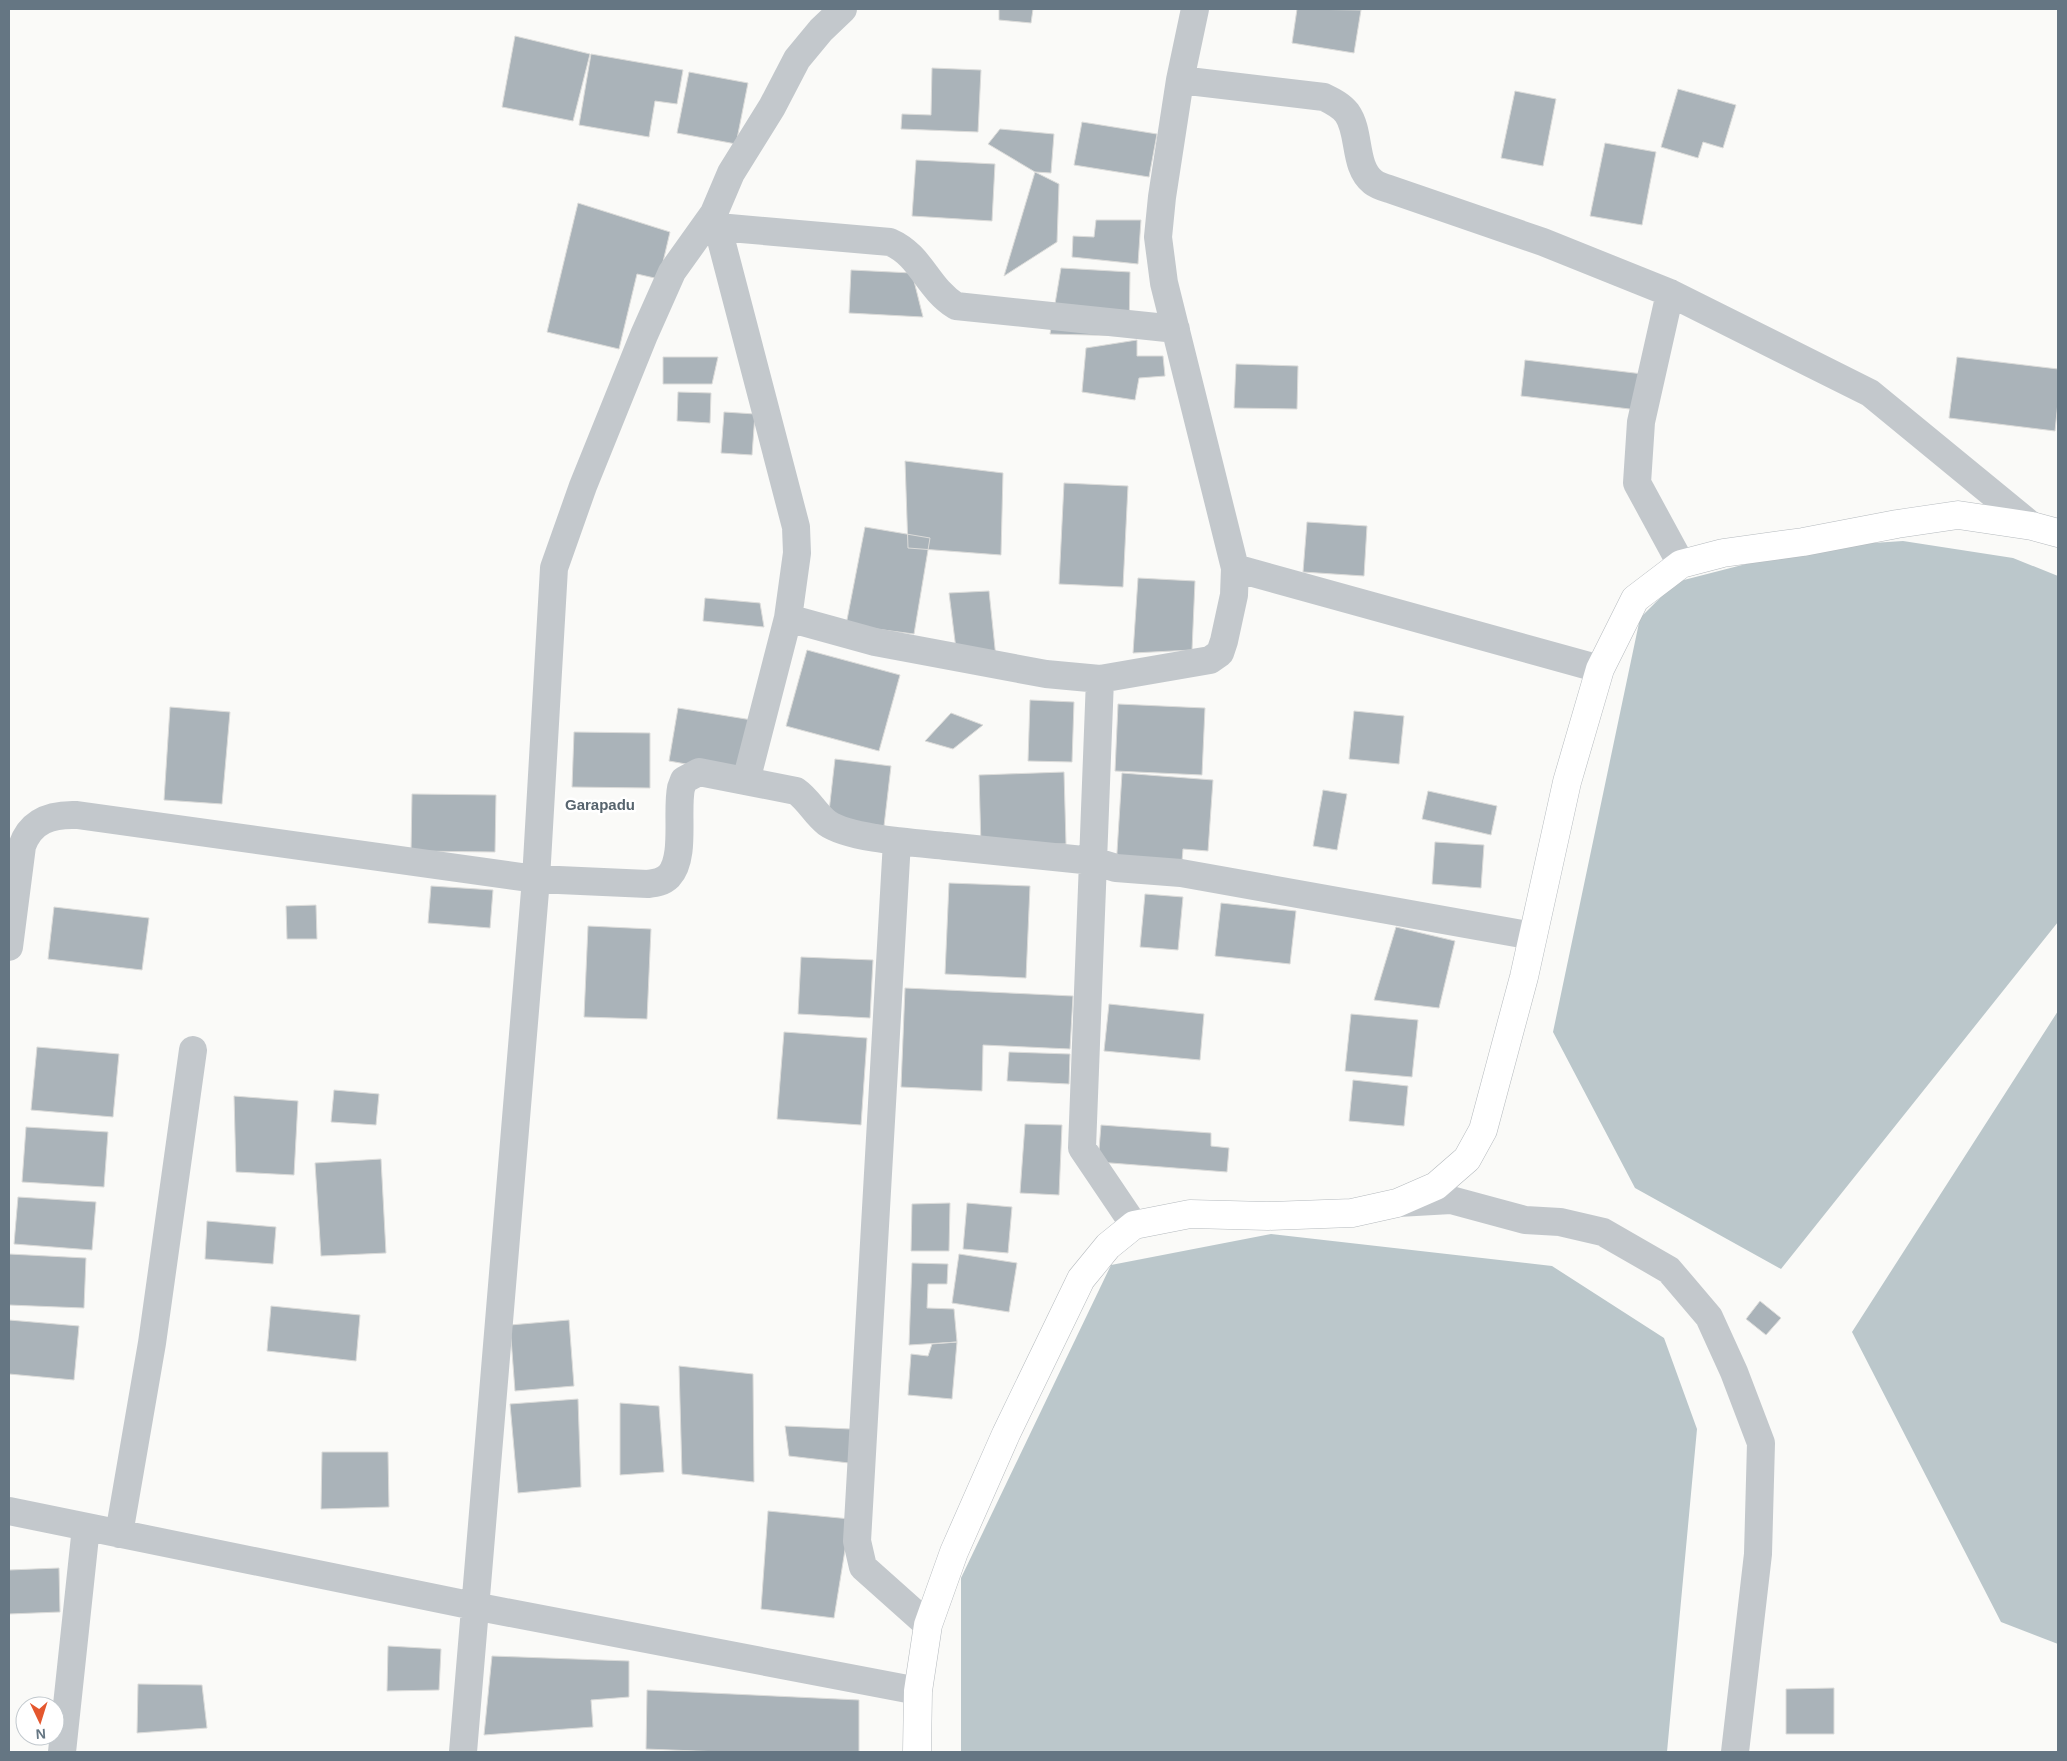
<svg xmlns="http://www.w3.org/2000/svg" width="2067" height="1761" font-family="Helvetica,sans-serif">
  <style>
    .water { fill: #bbc7cb }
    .building { fill: #aab3b9; stroke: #dcdcda }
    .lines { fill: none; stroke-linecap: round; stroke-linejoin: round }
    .major-casing { stroke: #b5babe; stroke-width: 29 }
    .minor { stroke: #c3c8cc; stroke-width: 28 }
    .major { stroke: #fff; stroke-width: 28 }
    .labels { text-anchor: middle; stroke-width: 5; stroke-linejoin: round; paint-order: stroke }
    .quarter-label { font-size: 15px; font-weight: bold; fill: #57646e; stroke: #fff }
  </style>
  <rect width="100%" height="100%" fill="#fafaf8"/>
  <!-- water -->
  <path class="water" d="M1903,541l110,17 45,18v346l-277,347 -146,-81 -82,-156 87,-414 36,-36 136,-35z
    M2058,1011v633l-57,-22 -149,-290z
    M1271,1234l281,32 112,72 33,91 -30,323h-706v-174l150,-313z"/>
  <!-- building -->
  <path class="building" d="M999,9h34l-2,14 -32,-3z
    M1297,9l64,1 -7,43 -62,-10z
    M515,36l75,18 -17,67 -71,-14z
    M591,54l92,16 -6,34 -22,-3 -6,36 -70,-12z
    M932,68l49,2 -3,62 -77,-3 1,-15 29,1z
    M689,72l59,11 -12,61 -59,-11z
    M1678,89l58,16 -13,43 -20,-6 -5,16 -37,-11z
    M1515,91l41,8 -13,67 -42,-8z
    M1082,122l75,12 -8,43 -75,-12z
    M1000,129l54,5 -3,39 -16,-1 -47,-28z
    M1605,143l51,9 -14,73 -52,-9z
    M916,160l79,4 -3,57 -80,-5z
    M1035,172l24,12 -2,58 -53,34z
    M578,203l92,29 -11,47 -22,-5 -18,75 -72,-17z
    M1096,220h45l-3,44 -66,-7 1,-21 21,1z
    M1061,268l69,4 -1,64 -79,-2z
    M851,270l61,3 11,44 -74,-4z
    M1137,340v16h26l2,20 -26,2 -4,22 -53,-8 4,-44z
    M663,357h55l-6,27h-49z
    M1957,357l101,12v33l-3,29 -106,-13z
    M1525,360l118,14 -5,36 -117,-14z
    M1236,364l62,2 -1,43 -63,-1z
    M678,392l33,1 -1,30 -33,-2z
    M724,412l31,2 -3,41 -31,-2z
    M905,461l98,12 -2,82 -93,-7z
    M1064,483l64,3 -5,101 -64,-3z
    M1307,522l60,4 -3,50 -61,-4z
    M865,527l65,11 -16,96 -68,-9z
    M1138,578l57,3 -3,69 -59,3z
    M989,591l7,67 -39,-1 -8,-64z
    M705,598l55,5 4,24 -61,-6z
    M807,650l93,25 -21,76 -93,-25z
    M1030,700l44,2 -2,60 -44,-1z
    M1118,704l87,4 -3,67 -87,-4z
    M170,707l60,5 -8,92 -58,-4z
    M678,708l74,12 -9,54 -74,-13z
    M1354,711l50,5 -5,48 -50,-5z
    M951,713l32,12 -30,24 -28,-8z
    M574,732l76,1v55l-78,-1z
    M835,759l56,7 -7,60 -56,-6z
    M1064,772l2,72 -85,2 -2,-71z
    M1122,773l91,7 -5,71 -25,-2 -2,24 -65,-5z
    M1323,790l24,4 -10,56 -24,-4z
    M1428,791l69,15 -6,29 -69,-16z
    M412,794l84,1 -1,57 -84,-1z
    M1435,842l49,3 -3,43 -49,-4z
    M949,883l81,3 -4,92 -81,-4z
    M431,886l62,4 -3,38 -62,-5z
    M1145,894l38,3 -5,53 -38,-3z
    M1221,903l75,8 -6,53 -75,-8z
    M316,905l1,34h-30l-1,-33z
    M54,907l95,11 -7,52 -94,-11z
    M588,926l63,3 -4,90 -63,-2z
    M1396,927l59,14 -16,67 -65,-8z
    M801,957l72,3 -3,58 -72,-4z
    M905,988l168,8 -3,53 -87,-4 -1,46 -81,-4z
    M1109,1004l95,10 -4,46 -96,-9z
    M1351,1014l67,6 -6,57 -67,-6z
    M784,1032l83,6 -6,87 -84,-6z
    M37,1047l82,7 -6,63 -82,-7z
    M1009,1052l61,2 -1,30 -62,-3z
    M1353,1080l55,6 -4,40 -55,-5z
    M334,1090l45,4 -3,31 -45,-3z
    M234,1096l64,5 -4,74 -58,-3z
    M1025,1124l37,1 -3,70 -39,-2z
    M1101,1125l110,8v13l18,2 -2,24 -129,-10z
    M26,1127l82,5 -4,55 -82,-5z
    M381,1159l5,94 -65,3 -6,-93z
    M18,1197l78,5 -4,48 -78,-6z
    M950,1203l-1,48h-38l1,-47z
    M967,1203l45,4 -4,46 -45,-4z
    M207,1221l69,6 -3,37 -68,-5z
    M9,1254l77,4 -2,50 -75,-3z
    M959,1254l58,9 -8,49 -57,-9z
    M912,1263l36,1 -1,20h-19l-1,24 27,1 3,33 -48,3z
    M1760,1301l21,17 -15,17 -20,-16z
    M271,1306l89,9 -4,46 -89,-10z
    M9,1320l70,6 -5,54 -65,-6z
    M569,1320l5,66 -59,5 -5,-66z
    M957,1342l-5,57 -44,-4 3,-41 17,2 4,-12z
    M679,1366l74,8 1,108 -72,-8z
    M578,1399l3,88 -63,6 -8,-89z
    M620,1403l39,3 5,66 -44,3z
    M785,1426l66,3 -2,34 -60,-7z
    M322,1452h66l1,55 -68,2z
    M768,1511l82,8 -16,99 -73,-9z
    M59,1568l1,44 -51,2v-44z
    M388,1646l53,3 -2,41 -52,1z
    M492,1656l137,5v36l-38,3 2,27 -109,8z
    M138,1684l64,1 5,43 -70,5z
    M1834,1688v46h-48v-45z
    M647,1690l212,10v52h-138l-75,-3z"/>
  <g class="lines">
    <!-- major casing -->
    <g class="major-casing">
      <path id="major" d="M917,1752l1,-61 10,-66 26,-73 52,-118 75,-155 27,-33 26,-21 56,-11 78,2 84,-3 45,-10 39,-17 31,-27 16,-29 41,-153 43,-195 33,-113 35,-70 46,-35 42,-11 80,-11 94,-18 61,-9 74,11 26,7"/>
    </g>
    <!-- minor -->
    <path class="minor" d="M1180,80l144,17c8,4 17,8 23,16 14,20 6,53 26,69 5,4 13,6 19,8l151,52 127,51 200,100 162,133
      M714,213l82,314 1,26 -9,65 -42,163
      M718,227l172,15c32,14 36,45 66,64l220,23
      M1670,293l-29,129 -4,61 44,81
      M1235,568l365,101
      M788,618l87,24 171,32 54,5 110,-19 10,-7 4,-12 10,-46 1,-27 -71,-285 -6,-46 4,-40 18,-117 15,-71
      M1100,679l-18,469 52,77
      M897,841l-40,700 6,26 65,58
      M9,947l13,-101c9,-26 30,-32 55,-31l459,64 112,5c8,-1 15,-2 21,-8 17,-18 7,-64 12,-88l3,-8 15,-8 97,19c13,9 19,23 31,32 22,16 91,20 119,23 49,5 98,10 147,15l23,7 65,5 352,63
      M1398,1203l53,-3 74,20 35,2 43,10 66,38 40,47 25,55 27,71 -3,111 -23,198
      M9,1511l465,95 444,85
      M119,1534l33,-191 41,-293
      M62,1752l24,-225
      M463,1752l73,-873 18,-311 29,-82 61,-151 28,-63 42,-59 17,-40 41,-66 25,-48 24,-29 22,-21"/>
    <!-- major -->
    <use href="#major" class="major"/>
  </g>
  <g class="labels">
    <!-- quarter labels -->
    <g class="quarter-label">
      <text x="600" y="810">Garapadu</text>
    </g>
  </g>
  <!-- border -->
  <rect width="2067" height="1761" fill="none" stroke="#657683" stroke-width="20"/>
  <!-- north arrow -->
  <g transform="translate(40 1721) rotate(176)"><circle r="24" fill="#ffffff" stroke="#c1c8cd"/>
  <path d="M0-4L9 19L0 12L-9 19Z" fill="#e4572e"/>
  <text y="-8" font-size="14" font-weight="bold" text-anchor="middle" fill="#657683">N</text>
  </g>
</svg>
